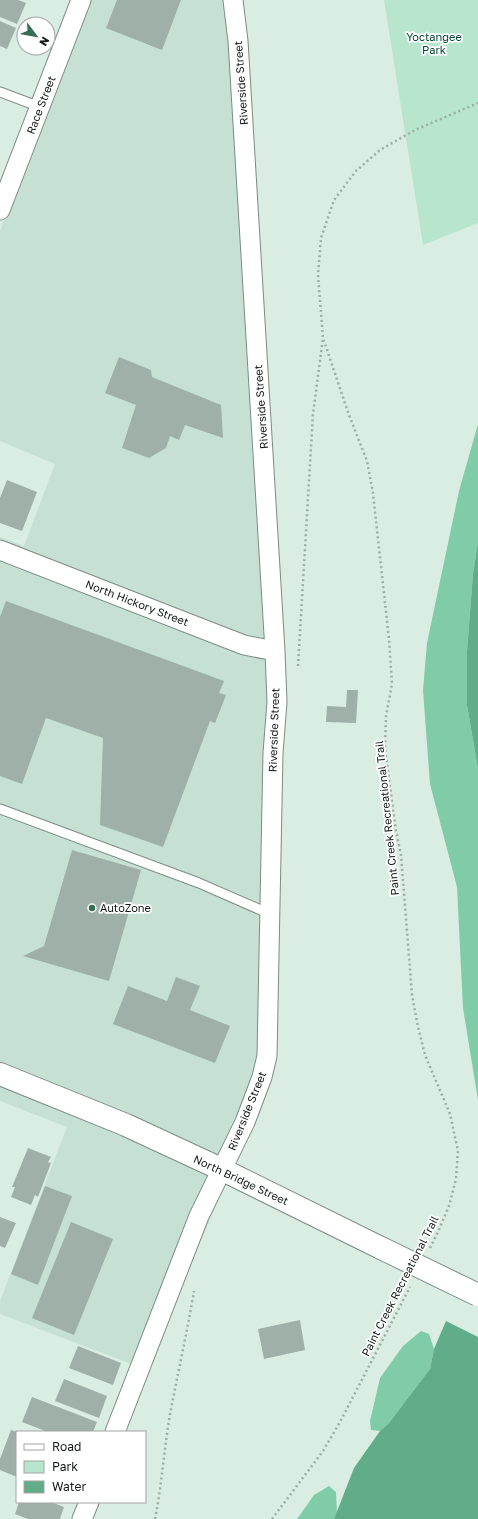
<svg xmlns="http://www.w3.org/2000/svg" width="478" height="1519" font-family="'Golos Text',sans-serif">
  <style>
    .built { fill: #c6e1d3 }
    .green { fill: #b8e5ce }
    .forest { fill: #80cca8 }
    .water { fill: #61ac89 }
    .pier { fill: #daede3 }
    .building { fill: #9eb0a7 }
    .lines { fill: none; stroke-linecap: round; stroke-linejoin: round }
    .service-casing { stroke: #7b8c83; stroke-width: 11 }
    .minor-casing { stroke: #7b8c83; stroke-width: 21 }
    .secondary-casing { stroke: #7b8c83; stroke-width: 24 }
    .path { stroke: #9daca4; stroke-width: 2.5; stroke-dasharray: 2 3; stroke-linecap: butt }
    .service { stroke: #fff; stroke-width: 9 }
    .minor { stroke: #fff; stroke-width: 19 }
    .secondary { stroke: #fff; stroke-width: 22 }
    .secondary-bridge-casing { stroke: #7b8c83; stroke-width: 24; stroke-linecap: butt }
    .secondary-bridge { stroke: #fff; stroke-width: 22 }
    .poi-dot { fill: #366d54; stroke: #fff; stroke-width: 1.5 }
    .labels { text-anchor: middle; stroke-width: 3.5; stroke-linejoin: round; paint-order: stroke }
    .park-label { font-size: 11px; fill: #05462f; stroke: #fff }
    .street-label { font-size: 11px; fill: #141b18; stroke: #fff }
    .poi-label { font-size: 11px; fill: #141b18; stroke: #fff; text-anchor: start }
  </style>
  <rect width="100%" height="100%" fill="#daede3"/>
  <!-- built -->
  <path class="built" d="M91,0h150l37,905 -2,157 -129,308 -147,-56v-13l67,-174 -67,-26v-564l24,9 31,-82 -55,-23v-210z"/>
  <!-- green -->
  <path class="green" d="M384,0h94v223l-55,22z"/>
  <!-- forest -->
  <path class="forest" d="M478,424v118l-5,32 -6,77v54l11,64v331l-15,-92 -6,-121 -27,-103 -7,-94 4,-47 32,-152z
    M421,1331l8,3 5,15 -4,20 -41,54 -9,8 -9,-1 -1,-9 10,-43 23,-32z
    M329,1486l7,6 1,21 -3,6h-37l17,-24z"/>
  <!-- water -->
  <path class="water" d="M478,542v227l-11,-64v-54l6,-77z
    M478,1257v262h-144l20,-51 26,-37 9,-8 41,-54 4,-20 21,-49z"/>
  <!-- pier -->
  <path class="pier" d="M478,1255v82l-34,-17 9,-21z"/>
  <!-- building -->
  <path class="building" d="M0,0h18l8,3 -9,21 -17,-7z
    M117,0h64l-19,50 -56,-22z
    M0,21l16,7 -9,21 -7,-3z
    M119,357l32,13 1,7 69,28 2,33 -38,-13 -6,15 -9,-4 -4,12 -17,10 -27,-10 14,-43 -31,-12z
    M7,480l30,12 -15,39 -22,-8v-25z
    M6,601l218,80 -5,12 7,2 -11,28 -5,-2 -47,126 -63,-22 3,-87 -57,-20 -24,66 -22,-8v-159z
    M347,690h11l-2,33 -30,-1 1,-16 19,1z
    M72,850l69,20 -32,111 -86,-25 21,-10z
    M176,977l24,9 -10,24 40,16 -15,37 -102,-39 15,-38 39,15z
    M28,1148l23,9 -3,5 3,1 -13,34 -3,-2 -4,10 -20,-8 4,-10h-3z
    M45,1186l27,10 -34,89 -27,-11z
    M0,1217l16,6 -11,25 -5,-2z
    M71,1222l42,17 -39,96 -42,-17z
    M300,1320l5,30 -41,9 -6,-30z
    M78,1346l43,17 -8,22 -44,-17z
    M64,1379l43,17 -8,22 -44,-17z
    M32,1397l65,25 -4,10h-45l-26,-10z
    M11,1430l6,2v45l-17,-7v-11z
    M19,1502h32l13,5 -4,12h-32l-13,-5z"/>
  <g class="lines">
    <!-- service casing -->
    <g class="service-casing">
      <path id="service" d="M0,92l40,15
        M0,809l199,74 71,31"/>
    </g>
    <!-- minor casing -->
    <g class="minor-casing">
      <path id="minor" d="M0,210l81,-210
        M0,550l244,95 31,6
        M115,1432l84,-216 46,-94 17,-45 5,-21 6,-303 4,-51 -2,-51 -37,-610 -5,-41
        M82,1519l7,-17"/>
    </g>
    <!-- secondary casing -->
    <g class="secondary-casing">
      <path id="secondary" d="M0,1074l126,51 97,45 158,78"/>
    </g>
    <!-- path -->
    <path class="path" d="M298,666l15,-252 10,-76
      M430,1248l8,-16 11,-26 7,-27 2,-28 -8,-37 -25,-59 -7,-28 -6,-32 -11,-140 -5,-24 -11,-82 1,-33 6,-32 -3,-45 -16,-146 -6,-32 -18,-46 -26,-77 -5,-63 3,-37 13,-38 22,-29 24,-21 35,-20 63,-27
      M155,1519c7,-35 9,-70 15,-105 8,-41 17,-82 24,-123
      M272,1519l51,-68 17,-29 70,-135"/>
    <!-- service -->
    <use href="#service" class="service"/>
    <!-- minor -->
    <use href="#minor" class="minor"/>
    <!-- secondary -->
    <use href="#secondary" class="secondary"/>
    <!-- secondary-bridge casing -->
    <g class="secondary-bridge-casing">
      <path id="secondary-bridge" d="M381,1248l97,47"/>
    </g>
    <!-- secondary-bridge -->
    <use href="#secondary-bridge" class="secondary-bridge"/>
  </g>
  <!-- markers -->
  <circle class="poi-dot" cx="92" cy="908" r="4"/>
  <g class="labels">
    <!-- park labels -->
    <g class="park-label">
      <text x="434" y="41">Yoctangee<tspan x="434" dy="13">Park</tspan></text>
    </g>
    <!-- street labels -->
    <g class="street-label">
      <text transform="translate(241 83) rotate(-94)" y="4">Riverside Street</text>
      <text transform="translate(41 105) rotate(-69)" y="4">Race Street</text>
      <text transform="translate(261 407) rotate(-94)" y="4">Riverside Street</text>
      <text transform="translate(137 603) rotate(21)" y="4">North Hickory Street</text>
      <text transform="translate(274 730) rotate(-88)" y="4">Riverside Street</text>
      <text transform="translate(387 818) rotate(-96)" y="4">Paint Creek Recreational Trail</text>
      <text transform="translate(247 1111) rotate(-68)" y="4">Riverside Street</text>
      <text transform="translate(241 1180) rotate(25)" y="4">North Bridge Street</text>
      <text transform="translate(400 1286) rotate(-63)" y="4">Paint Creek Recreational Trail</text>
    </g>
    <!-- poi labels -->
    <g class="poi-label">
      <text x="100" y="912">AutoZone</text>
    </g>
  </g>
  <!-- legend -->
  <rect x="16" y="1431" width="130" height="72" fill="#ffffff" stroke="#a1a4a3"/>
  <rect x="24" y="1444" width="20" height="6" fill="#ffffff" stroke="#a1a4a3"/>
  <text x="52" y="1451" font-size="12" fill="#141b18">Road</text>
  <rect x="24" y="1461" width="20" height="12" fill="#b8e5ce" stroke="#a1a4a3"/>
  <text x="52" y="1471" font-size="12" fill="#141b18">Park</text>
  <rect x="24" y="1481" width="20" height="12" fill="#61ac89" stroke="#a1a4a3"/>
  <text x="52" y="1491" font-size="12" fill="#141b18">Water</text>
  <!-- north arrow -->
  <g transform="translate(36 36) rotate(122)"><circle r="19" fill="#ffffff" stroke="#a1a4a3"/>
  <path d="M0-3L7 15L0 10L-7 15Z" fill="#366d54"/>
  <text y="-6" font-size="11" font-weight="bold" text-anchor="middle" fill="#141b18">N</text>
  </g>
</svg>
